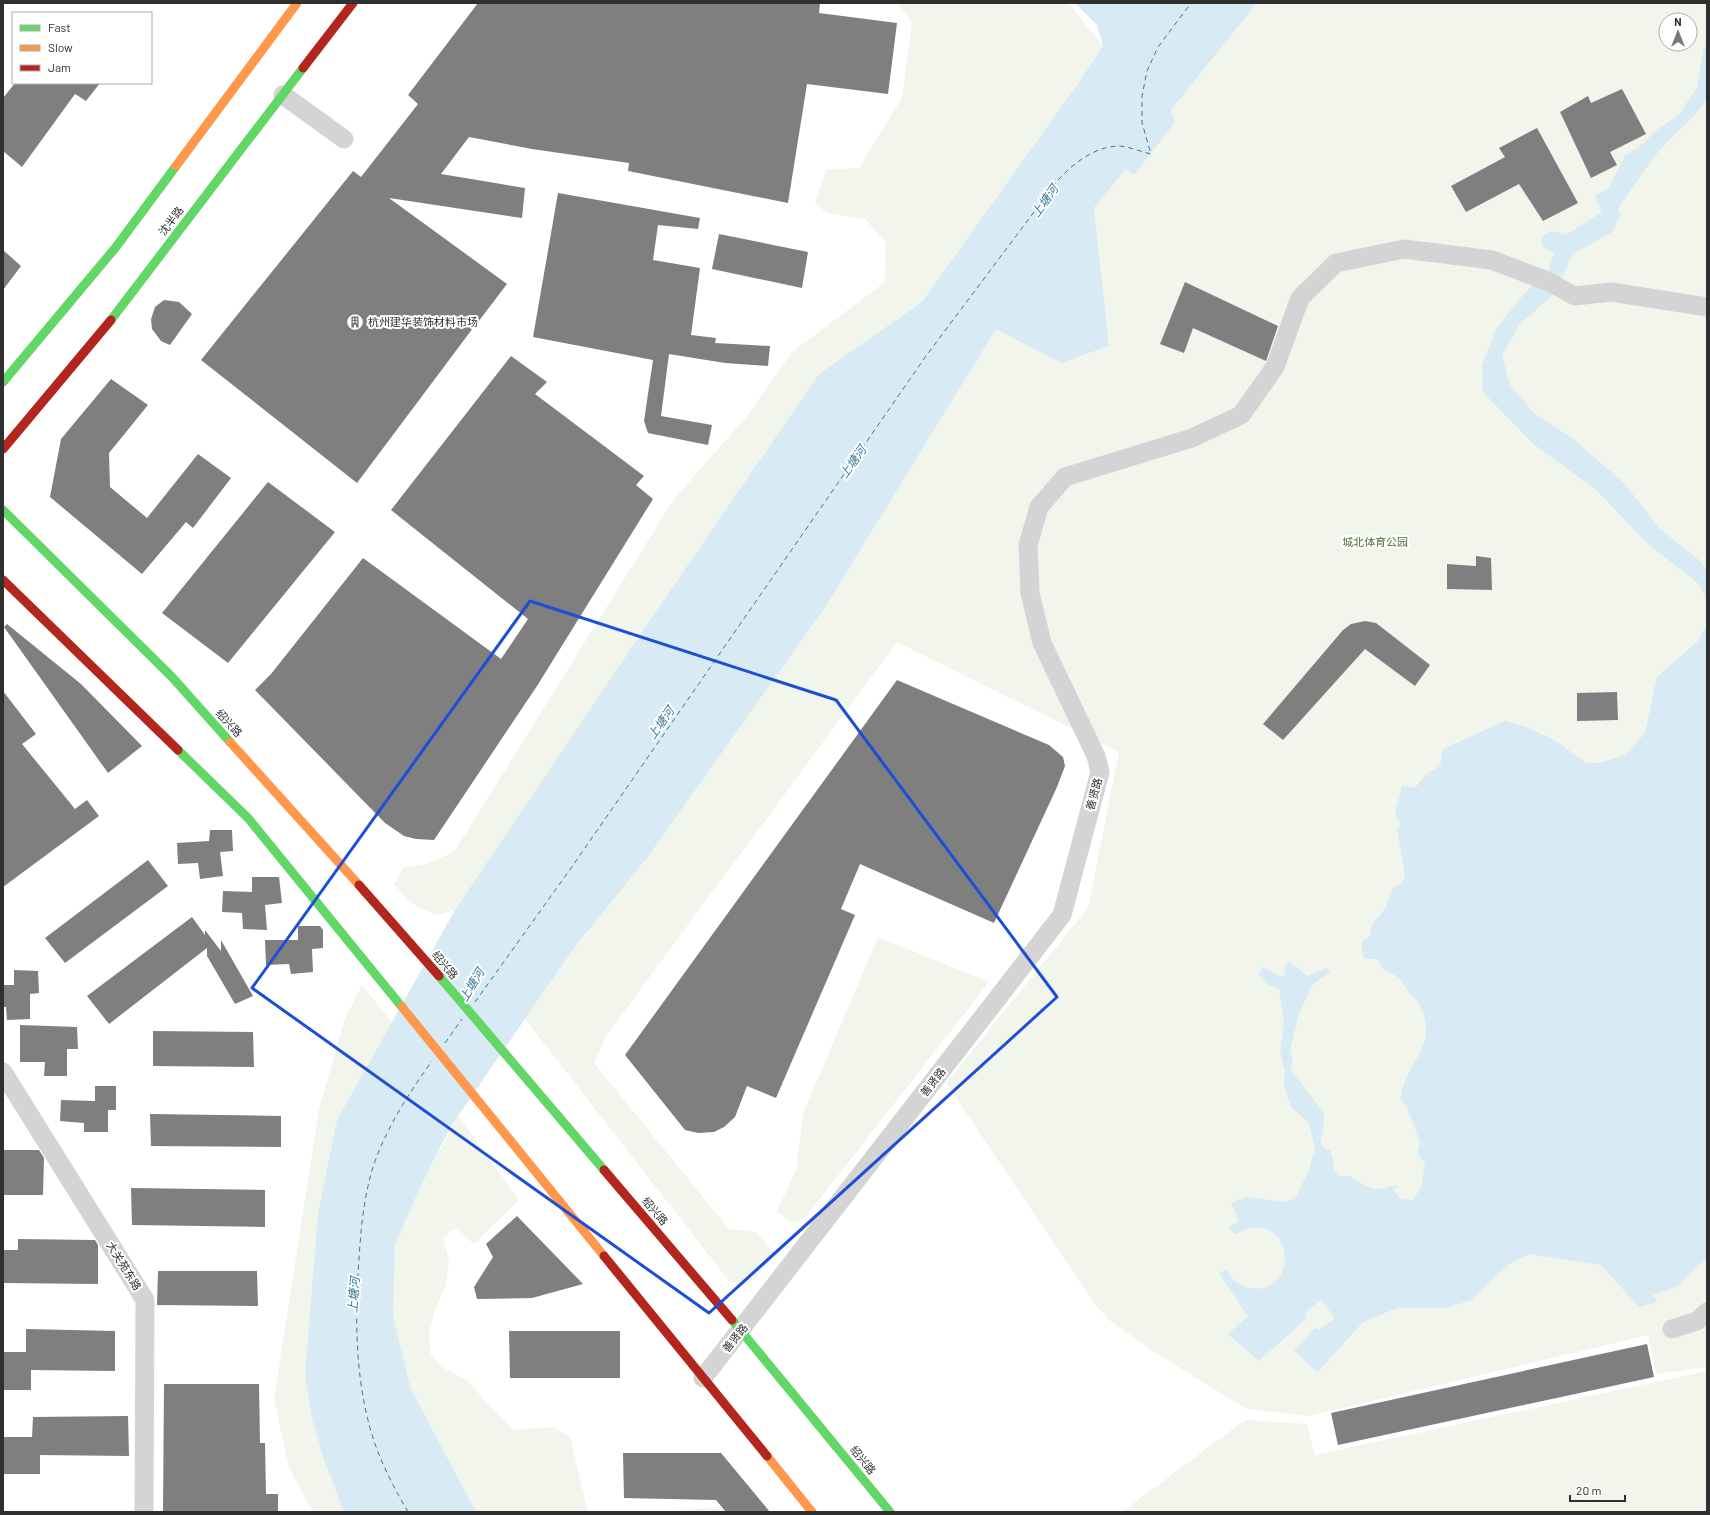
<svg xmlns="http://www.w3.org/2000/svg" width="1710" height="1515" font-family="Barlow,'Noto Sans SC',sans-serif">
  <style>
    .green { fill: #f1f5ec; fill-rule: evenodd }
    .water { fill: #d8eaf3 }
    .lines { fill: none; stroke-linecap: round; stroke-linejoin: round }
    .ferry { stroke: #397796; stroke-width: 1; stroke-dasharray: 5 4; stroke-linecap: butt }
    .building { fill: #7f7f7f }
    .street { stroke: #d4d4d4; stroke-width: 19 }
    .fast { stroke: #63d668; stroke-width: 9 }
    .slow { stroke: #ff974d; stroke-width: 9 }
    .jam { stroke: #b3261e; stroke-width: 9 }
    .marked { fill: none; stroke: #1d4ed8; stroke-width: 3; stroke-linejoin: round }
    .labels { text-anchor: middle; stroke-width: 4; stroke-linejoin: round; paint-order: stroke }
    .street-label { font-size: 11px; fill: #2f2f2f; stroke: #fff }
    .poi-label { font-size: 11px; fill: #2f2f2f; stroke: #fff; text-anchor: start }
    .park-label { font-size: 11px; fill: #556d3a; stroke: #fff }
    .water-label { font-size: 12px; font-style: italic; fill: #397796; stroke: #fff }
  </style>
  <rect width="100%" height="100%" fill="#fff"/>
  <!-- green -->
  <path class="green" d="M897,3h168l6,3 32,40 -26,39 -155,217 -103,72 -364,536 -18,5 -27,-12 -16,-19 9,-16 23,-4 28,-12 220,-353 73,-83 45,-64 93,-70 1,-39 -21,-24 -38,-6 -12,-10 11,-33 33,-2 43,-70 10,-76z
    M1257,3h450v1364l-51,7 -8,-39 -339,81 -62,-7 -93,-57 -45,-32 -15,-17 -148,-220 142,-175 31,-156 -222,-110 -291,394 -12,27 135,166 27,3 19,21 -21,27 -11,5 -14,-4 -204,-262 49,-71 73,-90 179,-252 170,-277 65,34 48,-17 -15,-138 32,-39 8,5 25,-32 12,-32zM1666,20h24v24h-24z
    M878,937l111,45 -181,232 -10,8 -10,-2 -11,-9 19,-41 7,-56z
    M362,985l31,39 -56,96 -19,93 -5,67v142l12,41 19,49h-31l-24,-44 -15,-69 45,-290 25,-88z
    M458,1116l61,84 -45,44 -19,-16 -12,10 6,22 -3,25 -11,24 -6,24 2,23 16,14 19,10 47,50 40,-3 17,10 18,75h-112l-65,-123 -18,-73 2,-71 23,-53z
    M1707,1371v141h-585l123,-92 62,4 8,31z
    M736,1506l5,6h-81z"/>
  <!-- water -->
  <path class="water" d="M1075,3h182l-86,107 4,12 -41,53 -8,-6 -32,39 15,138 -48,17 -65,-34 -170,277 -179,252 -73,90 -123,178 -33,66 -23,53 -2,71 18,73 65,123h-132l-19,-49 -12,-41 -8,-46 13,-163 19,-93 118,-210 196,-291 168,-245 103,-72 155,-217 26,-39 -6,-21z
    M1704,47h3v52c-11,17 -22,25 -36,39 -21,21 -37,48 -54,72l4,4 -9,18 -39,22 -19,40 -35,31 -17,31 8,29 25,29 37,24 52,45 35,45 41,33 7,9v33l-7,-18 -53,-42 -52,-54 -63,-46 -49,-51 -1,-27 14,-36 31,-39 21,-18 6,-19 -11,-6 -2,-6 2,-6 10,-4 13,4 36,-23 -7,-16 14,-8 16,-33 13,-7 20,-19 21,-14 18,-28z
    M1707,625v633l-31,29 -23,8 4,7 -18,5 -38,-42 -72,-11 -21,11 -36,35 -26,8h-49l-34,14 -46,51 -23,-23 21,-22 4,2 16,-12 -14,-18 -16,13 2,5 -48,43 -31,-27 20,-18 -29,-43 8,-4c3,9 12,17 22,19 54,10 45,-86 -13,-54l-8,-6 11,-7 -8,-18 16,-6 38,5 10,-3 14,-29 6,-22 -6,-25 -18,-16 -7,-21 1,-15 -5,-19 4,-29 -5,-34 -11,-4 -9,-10 3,-8 19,10 4,-1v-8l3,-7 20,15 19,-8 4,3 -19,14 -14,32 -8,33 3,10 -3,9 34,44 -1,19 -3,9 5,8 5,1 3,11 1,9 6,6h10c10,7 21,15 35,12 6,-2 9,-3 15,-2l-7,3 7,10 13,1 8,-13 4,-23 -8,-11 3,-11 -14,-37 -5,-4c1,-37 37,-51 21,-91 -3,-9 -12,-15 -16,-22 -3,-3 -4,-8 -7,-10 -12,-9 -14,-3 -22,-19h-13l-2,-7v-11l7,-4 3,-12 14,-18 6,-18 10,-6 3,-7 -8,-47 3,-5 -5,-11 7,-27 13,2 10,-13 15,-9 3,-17 62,-28 22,6 29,14 30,22h14l25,-8 20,-22 12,-56 41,-36z"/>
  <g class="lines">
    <!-- ferry -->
    <path class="ferry" d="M475,1002l94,-131 357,-515 132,-176c16,-17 37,-34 62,-34 10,1 22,6 31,8l-9,-31v-27l5,-25 11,-24 33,-44
      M445,1043l17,-24
      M408,1512c-16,-28 -31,-56 -39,-88 -14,-53 -14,-110 -10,-165 2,-32 5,-64 15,-95 13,-37 35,-71 58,-103"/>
  </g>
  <!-- building -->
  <path class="building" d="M478,3h342l-1,10 78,10 -9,71 -81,-10 -19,119 -160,-32 1,-8 -97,-14 -63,-12 -28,37 84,14 -3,30 -133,-20 118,86 -32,42 -7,-2 5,4 -116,155 -156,-123 152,-189 8,6 57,-73 -10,-9z
    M15,83h85l-14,18 -11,-7 -53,73 -19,-16v-53z
    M1622,89l24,45 -36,18 7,13 -26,13 -31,-66 28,-16 3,7z
    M1537,128l41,75 -35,18 -24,-37 -53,28 -15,-26 54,-29 -6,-9z
    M558,193l142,25 -2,11 -40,-4 -5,35 47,8 -9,67 25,3 -1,5 55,3 -2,20 -43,-3 -56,-9 -8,62 51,9 -4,20 -60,-12 -4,-12 9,-61 -120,-23z
    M719,234l89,18 -6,36 -90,-19z
    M3,250l18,16 -18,24z
    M1185,282l93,44 -12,35 -73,-33 -9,25 -24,-9z
    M164,300l15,2 13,12 -22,31 -9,-4 -9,-12 -1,-10 4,-12z
    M511,356l36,26 -12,12 109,82 -8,9 17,14 -116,187 -103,154 -18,-1 -12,-3 -19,-13 -130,-133 16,-16 92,-116 138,101 27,-40 -137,-109z
    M111,379l37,26 -39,48 1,34 37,31 51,-64 33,24 -38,50 -7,-6 -44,52 -92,-77 11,-58z
    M268,482l67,50 -107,131 -66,-50z
    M1476,556l15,2 1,32 -45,-1v-25l29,2z
    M1365,621l11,2 54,42 -15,21 -50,-37 -82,91 -20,-16 80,-94 8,-6z
    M7,624l74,60 61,62 -34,27 -104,-146z
    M897,680l152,65 14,12 2,9 -8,21 -63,136 -134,-59 -19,45 14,6 -79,183 -29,-12 -12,31 -11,10 -10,5 -16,1 -13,-3 -60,-75z
    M3,691l33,43 -14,10 53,65 12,-9 12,16 -96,71z
    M1617,692l1,28 -41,1v-28z
    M210,830h22l1,21 -13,1 3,24 -23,3 -2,-16 -20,1 -1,-21 32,-2z
    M148,860l20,26 -103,77 -20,-25z
    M252,877h27l3,26 -17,2 2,25 -24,-1 -1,-16 -20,-1 1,-21 29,1z
    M192,917l13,18v-5l16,21v-11l32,56 -18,8 -28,-48v-8l-98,76 -22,-28z
    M298,926h22l3,4v18l-11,1 1,23 -22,2 -2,-10 -23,1 -1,-25h33z
    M14,970l24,1 1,22 -9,1v25l-23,1 -1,-13h-3v-22h11z
    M20,1025l57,2 1,22h-11v27h-23l1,-14h-25z
    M153,1031l100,1 1,35 -101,-1z
    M95,1086h21v24h-8v22h-24v-9l-24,-2 1,-21 34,1z
    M150,1114l131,2v31l-130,-1z
    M3,1150h36l5,8 -1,37h-40z
    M131,1188l134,2v37l-133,-2z
    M517,1216l66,68 -51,14 -55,1 -3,-12 19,-30 -7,-13z
    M18,1239l77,1 3,5v39l-95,-1v-33h15z
    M158,1271h99l1,35 -101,-1z
    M26,1329l89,2v40l-84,-1v20h-28v-38h23z
    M509,1331h111v47h-110z
    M1647,1344l7,33 -316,68 -7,-32z
    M164,1384h95l1,59h5l1,51h12v18h-115z
    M128,1416l1,40 -89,-1v19h-37v-37h29l1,-20z
    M623,1453h98l49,59h-44l-10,-12 -92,-2z"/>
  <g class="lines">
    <!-- street -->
    <path class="street" d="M283,95l61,44
      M3,1072l142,228 -1,212
      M1672,1329l25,-8 10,-9
      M703,1378l359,-463 38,-143 -4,-16 -54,-113 -12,-50 -2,-48 11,-38 26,-30 127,-39 49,-23 34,-48 25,-69 36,-35 68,-14 88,11 55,21 28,15 36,-4 96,15"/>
    <!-- fast -->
    <path class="fast" d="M111,320l192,-252
      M3,382l113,-135 60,-81
      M3,510l169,167 58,65
      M178,750l70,68 154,189
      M439,976l165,194
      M732,1320l158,192"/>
    <!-- slow -->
    <path class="slow" d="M176,166l121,-163
      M230,742l129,143
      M402,1007l202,249
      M767,1456l45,56"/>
    <!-- jam -->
    <path class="jam" d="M303,68l50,-65
      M3,449l108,-129
      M3,580l175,170
      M359,885l80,91
      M604,1170l128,150
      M604,1256l163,200"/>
  </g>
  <!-- marked area -->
  <path class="marked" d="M530,601l306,99 221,297 -348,316 -457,-325z"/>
  <!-- icons -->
  <defs>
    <g id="building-ring" transform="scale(0.9)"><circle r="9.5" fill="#fff" stroke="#787878" stroke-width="1.5"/><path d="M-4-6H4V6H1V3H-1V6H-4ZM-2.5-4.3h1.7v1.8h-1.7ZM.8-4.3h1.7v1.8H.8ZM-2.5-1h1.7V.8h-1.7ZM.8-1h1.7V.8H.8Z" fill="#787878"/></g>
  </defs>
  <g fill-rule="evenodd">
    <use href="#building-ring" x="355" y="322"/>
  </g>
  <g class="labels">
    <!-- street labels -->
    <g class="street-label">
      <text transform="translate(171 221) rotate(-53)" y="4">沈半路</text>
      <text transform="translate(229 723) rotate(48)" y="4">绍兴路</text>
      <text transform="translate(1094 794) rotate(-75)" y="4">善贤路</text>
      <text transform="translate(445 965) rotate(50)" y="4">绍兴路</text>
      <text transform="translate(933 1082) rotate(-52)" y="4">善贤路</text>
      <text transform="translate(655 1211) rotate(49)" y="4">绍兴路</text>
      <text transform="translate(124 1266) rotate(58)" y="4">大关苑东路</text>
      <text transform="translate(735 1338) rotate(-51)" y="4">善贤路</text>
      <text transform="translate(863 1460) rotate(51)" y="4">绍兴路</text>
    </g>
    <!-- poi labels -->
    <g class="poi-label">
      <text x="368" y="326">杭州建华装饰材料市场</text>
    </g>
    <!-- park labels -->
    <g class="park-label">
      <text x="1375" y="546">城北体育公园</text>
    </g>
    <!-- water labels -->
    <g class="water-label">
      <text transform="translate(1045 201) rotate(-54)" y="4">上塘河</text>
      <text transform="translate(853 462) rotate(-54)" y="4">上塘河</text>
      <text transform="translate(661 723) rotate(-54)" y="4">上塘河</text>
      <text transform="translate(472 985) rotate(-59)" y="4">上塘河</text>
      <text transform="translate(354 1295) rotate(-86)" y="4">上塘河</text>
    </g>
  </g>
  <!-- border -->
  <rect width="1710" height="1515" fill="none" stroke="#2f2f2f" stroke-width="8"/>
  <!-- legend -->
  <rect x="12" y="12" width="140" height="72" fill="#ffffff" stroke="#acacac"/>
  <rect x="20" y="25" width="20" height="6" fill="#63d668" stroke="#acacac"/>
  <text x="48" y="32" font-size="12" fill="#2f2f2f">Fast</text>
  <rect x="20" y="45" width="20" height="6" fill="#ff974d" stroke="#acacac"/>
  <text x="48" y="52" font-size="12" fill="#2f2f2f">Slow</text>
  <rect x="20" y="65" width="20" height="6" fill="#b3261e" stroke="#acacac"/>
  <text x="48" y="72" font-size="12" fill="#2f2f2f">Jam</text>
  <!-- north arrow -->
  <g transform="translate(1678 32)"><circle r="19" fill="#ffffff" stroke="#acacac"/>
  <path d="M0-3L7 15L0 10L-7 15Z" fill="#787878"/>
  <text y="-6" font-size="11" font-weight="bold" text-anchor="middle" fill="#2f2f2f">N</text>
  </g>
  <!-- scale -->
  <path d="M1570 1495v6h55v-6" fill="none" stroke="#2f2f2f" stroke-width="2"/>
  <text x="1576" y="1495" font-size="12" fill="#2f2f2f" stroke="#ffffff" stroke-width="3" paint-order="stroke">20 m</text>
</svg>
